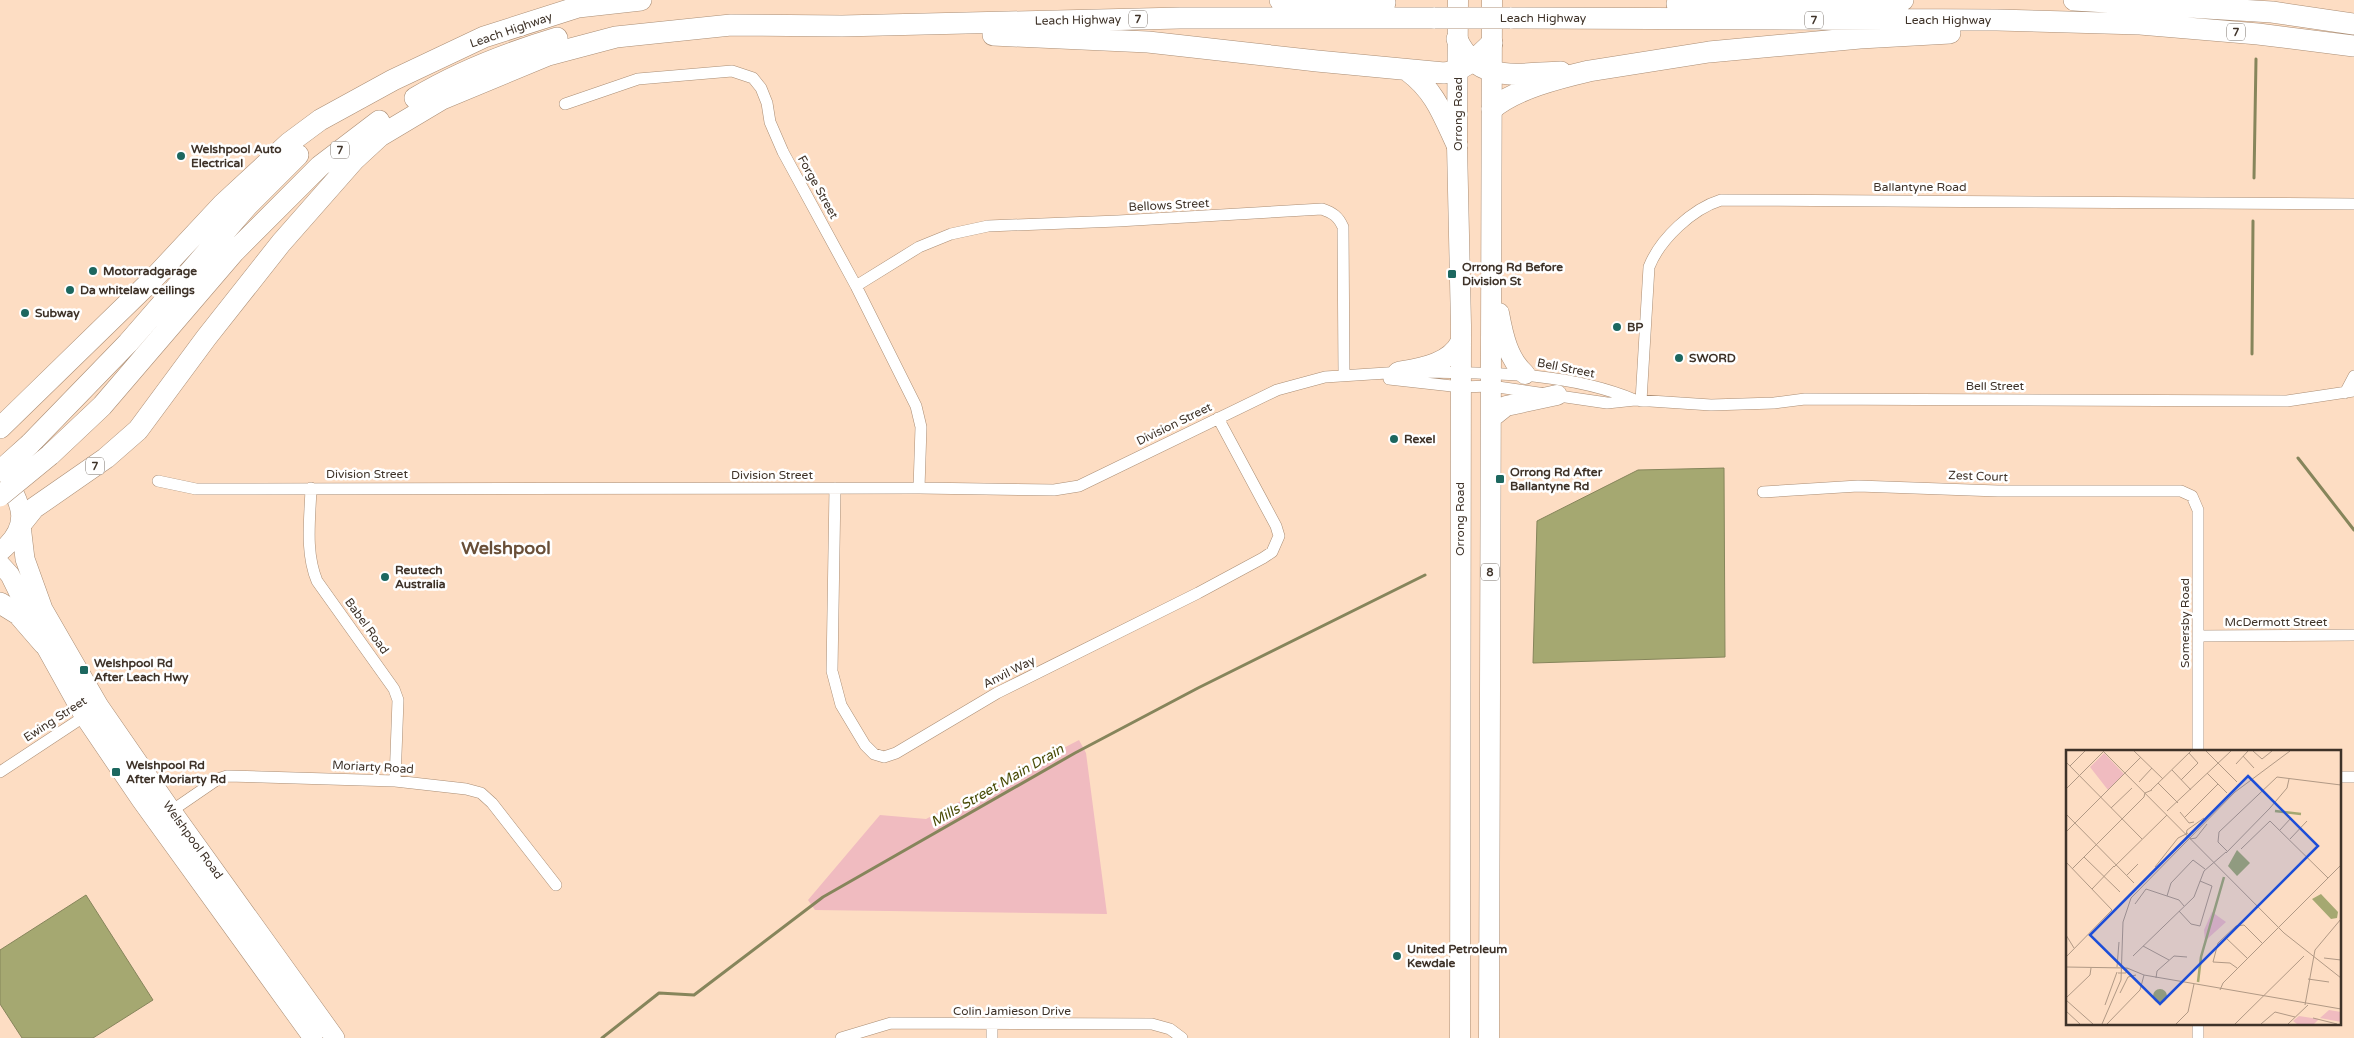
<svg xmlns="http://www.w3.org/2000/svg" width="2354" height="1038" font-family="'Varela Round',sans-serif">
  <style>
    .green { fill: #f0bbc0 }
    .water { fill: #a5a871; stroke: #86855b }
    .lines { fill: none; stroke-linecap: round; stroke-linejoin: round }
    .stream { stroke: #86855b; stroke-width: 3 }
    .minor-casing { stroke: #aa8d74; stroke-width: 12 }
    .primary-casing { stroke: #aa8d74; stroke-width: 20 }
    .trunk-casing { stroke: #aa8d74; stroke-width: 21 }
    .motorway-casing { stroke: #aa8d74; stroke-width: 22 }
    .minor { stroke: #fff; stroke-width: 11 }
    .primary { stroke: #fff; stroke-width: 19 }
    .trunk { stroke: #fff; stroke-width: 20 }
    .motorway { stroke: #fff; stroke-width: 21 }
    .motorway-bridge-casing { stroke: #aa8d74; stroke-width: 22; stroke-linecap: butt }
    .motorway-bridge { stroke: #fff; stroke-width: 21 }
    .poi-dot { fill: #1c675f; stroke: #fff; stroke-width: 2 }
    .labels { text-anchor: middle; stroke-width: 5; stroke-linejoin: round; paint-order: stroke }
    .shield { fill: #fff; stroke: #787068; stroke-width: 1 }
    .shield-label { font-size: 11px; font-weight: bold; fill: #3e3228 }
    .street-label { font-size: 12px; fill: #3e3228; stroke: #fff }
    .poi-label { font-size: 12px; font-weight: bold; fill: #3e3228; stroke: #fff; text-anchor: start }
    .water-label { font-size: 14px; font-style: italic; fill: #494b06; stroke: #fff }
    .district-label { font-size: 18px; font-weight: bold; fill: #694f38; stroke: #fff }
    .inset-river { fill: none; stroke: #a5a871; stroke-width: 2.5 }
    .inset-road { fill: none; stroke: #b19985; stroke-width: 1 }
    .view { fill: #1d4ed8; fill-opacity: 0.15; stroke: #1d4ed8; stroke-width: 2.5 }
    .inset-edge { fill: none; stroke: #3e3228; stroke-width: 2.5 }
  </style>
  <rect width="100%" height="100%" fill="#fdddc3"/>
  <!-- green -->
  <path class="green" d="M1079,740l7,13 21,161 -292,-4 -7,-10 72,-85 46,4z"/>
  <!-- water -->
  <path class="water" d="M1724,468l1,189 -192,6 4,-142 101,-51z
    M86,895l67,105 -60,38h-71l-22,-34v-54z"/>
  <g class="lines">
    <!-- stream -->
    <path class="stream" d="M2254,178l2,-119
      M2252,354l1,-133
      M2298,458l56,72
      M602,1038l57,-45 35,2 129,-98 252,-144 123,-65 227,-113"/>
    <!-- minor casing -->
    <g class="minor-casing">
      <path id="minor" d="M565,104l73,-25 94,-8 21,7 8,10 6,15 3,19 13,30 73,134 60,120 5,21 -2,61
        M856,286l63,-39 32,-13 37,-8 130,-5 204,-12c11,4 16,7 21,18l1,148
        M1423,372c72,1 144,0 212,28
        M1389,379l72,8 30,-1 116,17 28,-3 76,5 63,-2 31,-4 482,2 67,-10
        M2345,393l9,-17
        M1641,401l8,-134c11,-28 43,-58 72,-67l633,4
        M158,481l38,8 723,-1 135,2 25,-4 198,-96 48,-13 77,-5
        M311,488c-1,31 -6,64 6,93l77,108 4,11 -3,81
        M835,488l-3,183 9,34 24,40 9,9 10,3 12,-4 101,-60 201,-100 65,-35 9,-6 7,-16 -3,-10 -58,-108
        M1763,492l95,-6 140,5h183l11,5 6,14v242
        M2198,636l156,-1
        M0,772l88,-58
        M2340,777h14
        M167,814l51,-35 9,-3 168,5 71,8 15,4 11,10 64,82
        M992,1025v13
        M841,1038l50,-15 261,1 18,5 12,9
        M2198,1038v-14"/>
    </g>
    <!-- primary casing -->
    <g class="primary-casing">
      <path id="primary" d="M21,525l4,34 18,50 56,97 72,104 164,228
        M0,552c31,-26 23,-47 3,-78
        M0,564l10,11 34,69 40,72 57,84 172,238"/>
    </g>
    <!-- trunk casing -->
    <g class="trunk-casing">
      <path id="trunk" d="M1458,0l-1,145 4,180 -1,713
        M1499,313c4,22 9,46 26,61
        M1398,372c23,-4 52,-8 63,-31
        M1491,418l15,-12 51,-11
        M1489,1038l3,-1038"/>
    </g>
    <!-- motorway casing -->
    <g class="motorway-casing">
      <path id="motorway" d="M1280,0l105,3
        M2074,0l198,12 82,12
        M1677,4l226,-4
        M1510,18l487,2 143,4 118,10 96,12
        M993,35l155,7 169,19 127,12c21,-2 33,-16 48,-30
        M1457,39c21,46 63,34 104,33
        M1408,71c27,20 35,44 49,74
        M415,98c45,-27 92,-45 142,-60
        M1492,109c23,-20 67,-31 97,-38l120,-19 151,-14 90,-5
        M0,428l153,-149 70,-75 66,-61 31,-23 73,-40 91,-43 94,-30 63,-7
        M30,444l98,-101 119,-137 51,-51
        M50,455l52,-49 132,-154 86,-86 59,-45
        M22,523l12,-15 72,-50 32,-28 68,-92 75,-95 73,-83 26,-24 62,-37 106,-44 68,-18 115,-12 111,1 338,-8h255
        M0,603l18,11 26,30"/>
    </g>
    <!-- minor -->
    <use href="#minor" class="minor"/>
    <!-- primary -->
    <use href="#primary" class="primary"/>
    <!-- trunk -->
    <use href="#trunk" class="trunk"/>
    <!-- motorway -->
    <use href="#motorway" class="motorway"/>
    <!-- motorway-bridge casing -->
    <g class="motorway-bridge-casing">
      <path id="motorway-bridge" d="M1435,18h75
        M0,471l30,-27
        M0,496l50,-41"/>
    </g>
    <!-- motorway-bridge -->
    <use href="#motorway-bridge" class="motorway-bridge"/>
  </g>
  <!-- markers -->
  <g class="poi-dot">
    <circle cx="181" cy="156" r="5"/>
    <circle cx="93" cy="271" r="5"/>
    <rect x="1447" y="269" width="10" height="10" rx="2.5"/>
    <circle cx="70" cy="290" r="5"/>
    <circle cx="25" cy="313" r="5"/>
    <circle cx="1617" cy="327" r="5"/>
    <circle cx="1679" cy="358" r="5"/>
    <circle cx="1394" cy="439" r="5"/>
    <rect x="1495" y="474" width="10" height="10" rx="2.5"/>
    <circle cx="385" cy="577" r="5"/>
    <rect x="79" y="665" width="10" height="10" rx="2.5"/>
    <rect x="111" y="767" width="10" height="10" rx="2.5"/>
    <circle cx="1397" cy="956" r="5"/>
  </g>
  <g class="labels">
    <!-- shield labels -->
    <g class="shield">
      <rect x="1129" y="10.5" width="18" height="17" rx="4"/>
      <rect x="1805" y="11.5" width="18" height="17" rx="4"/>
      <rect x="2227" y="23.5" width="18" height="17" rx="4"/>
      <rect x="331" y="141.5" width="18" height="17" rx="4"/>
      <rect x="86" y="457.5" width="18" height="17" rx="4"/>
      <rect x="1481" y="563.5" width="18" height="17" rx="4"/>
    </g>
    <g class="shield-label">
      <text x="1138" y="23">7</text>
      <text x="1814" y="24">7</text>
      <text x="2236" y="36">7</text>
      <text x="340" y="154">7</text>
      <text x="95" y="470">7</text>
      <text x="1490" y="576">8</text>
    </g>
    <!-- street labels -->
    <g class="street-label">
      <text x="1543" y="22">Leach Highway</text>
      <text transform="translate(1078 20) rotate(-1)" y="4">Leach Highway</text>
      <text x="1948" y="24">Leach Highway</text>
      <text transform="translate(511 30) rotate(-19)" y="4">Leach Highway</text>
      <text transform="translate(1458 114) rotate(-90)" y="4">Orrong Road</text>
      <text transform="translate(818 187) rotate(61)" y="4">Forge Street</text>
      <text x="1920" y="191">Ballantyne Road</text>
      <text transform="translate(1169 205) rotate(-3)" y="4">Bellows Street</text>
      <text transform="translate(1566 368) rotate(11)" y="4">Bell Street</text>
      <text x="1995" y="390">Bell Street</text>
      <text transform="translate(1174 424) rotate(-26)" y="4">Division Street</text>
      <text x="367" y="478">Division Street</text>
      <text x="772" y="479">Division Street</text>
      <text transform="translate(1978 476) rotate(2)" y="4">Zest Court</text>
      <text transform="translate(1460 519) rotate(-90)" y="4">Orrong Road</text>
      <text x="2276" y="626">McDermott Street</text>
      <text transform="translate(2185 623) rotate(-90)" y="4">Somersby Road</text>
      <text transform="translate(367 626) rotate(54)" y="4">Babel Road</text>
      <text transform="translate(1009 672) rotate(-27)" y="4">Anvil Way</text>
      <text transform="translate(55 719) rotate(-33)" y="4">Ewing Street</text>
      <text transform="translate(373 767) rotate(3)" y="4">Moriarty Road</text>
      <text transform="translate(193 840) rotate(54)" y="4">Welshpool Road</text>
      <text x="1012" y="1015">Colin Jamieson Drive</text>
    </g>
    <!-- poi labels -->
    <g class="poi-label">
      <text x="191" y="153">Welshpool Auto<tspan x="191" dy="14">Electrical</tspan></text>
      <text x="1462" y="271">Orrong Rd Before<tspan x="1462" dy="14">Division St</tspan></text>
      <text x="103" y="275">Motorradgarage</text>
      <text x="80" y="294">Da whitelaw ceilings</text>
      <text x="35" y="317">Subway</text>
      <text x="1627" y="331">BP</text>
      <text x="1689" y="362">SWORD</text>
      <text x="1404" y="443">Rexel</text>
      <text x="1510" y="476">Orrong Rd After<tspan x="1510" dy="14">Ballantyne Rd</tspan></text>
      <text x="395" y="574">Reutech<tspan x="395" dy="14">Australia</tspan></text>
      <text x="94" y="667">Welshpool Rd<tspan x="94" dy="14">After Leach Hwy</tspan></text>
      <text x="126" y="769">Welshpool Rd<tspan x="126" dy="14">After Moriarty Rd</tspan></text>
      <text x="1407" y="953">United Petroleum<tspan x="1407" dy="14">Kewdale</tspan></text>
    </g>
    <!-- water labels -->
    <g class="water-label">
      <text transform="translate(997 785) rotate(-30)" y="5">Mills Street Main Drain</text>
    </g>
    <!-- district labels -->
    <g class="district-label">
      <text x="506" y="554">Welshpool</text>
    </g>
  </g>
  <!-- overview -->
  <g transform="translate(2066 750)">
    <rect width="275" height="275" fill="#fdddc3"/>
    <path d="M38,3l20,21 -16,16 -18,-23zM146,162l14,10 -21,19 -1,-11zM263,260l12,2v10l-21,-4zM233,266l13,2 7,1 -5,5h-17l-4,-3z" fill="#f0bbc0"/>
    <path d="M171,100l13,13 -13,13 -9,-10zM255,144l17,18 -1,6 -6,1 -19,-20zM87 246a7 7 0 1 1 14 0a7 7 0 1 1-14 0Z" fill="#a5a871"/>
    <path class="inset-river" d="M209,61l26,3M132,232l3,-25 23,-80"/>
    <path class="inset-road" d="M37,1l181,182 57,45M68,1l29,28M140,1l31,31M187,1l9,8 10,-8M177,6l11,12M0,12l76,77M170,14l12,-13M4,16l15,-15M106,20l19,20M141,23l20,20M115,30l17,-17 -9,-10M73,32l13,-14M92,33l20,20M0,39l37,-37M85,40l40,-39M196,40l12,13M45,58l21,-20M101,61l64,-60M114,62l9,11 5,-1M0,64l68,69M119,67l33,-33M214,80l11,-12M0,82l75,-75M120,85l1,-5 17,-12M124,89l6,-1 11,-14M224,89l17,-18M175,99l29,-28 58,57M161,101l-9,-9 1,-10 58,-55 64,8M160,103l44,-45 17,-20 2,-9M18,107l36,35M0,112l46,48 -46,47M48,117l53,-52M89,117l23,-29 10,-5M6,119l72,-72 1,-4 7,-3M61,125l11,-11M26,139l22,-23M101,146l4,-13 22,-23 12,9M69,154l11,-15 33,11 5,6M113,161l12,13 9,2 12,-40 -12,-5M0,185l8,13M159,187l22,21M77,196l26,14M67,206l61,-59 10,-26 22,-19M258,208l17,2M0,217l61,1 -1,5h-8M51,217l2,-25M61,218l17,7 197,34M171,218l-7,-5 -17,-1 5,-19 18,-17 8,-1 18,18M90,228l1,-7 17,-15 13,1M242,229l21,3M154,240l3,-7 118,-118M54,243l8,-16 8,-2M0,248l24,-23 1,-7M0,250l27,24M39,255l12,-33M239,255l10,-55 26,-31M0,261l14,13M247,268l24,6M36,274l19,-44 2,-58 8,-24 104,-106 55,-41M41,274l33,-34 4,-15M110,274l12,-12 6,-28M169,274l69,-68M195,274l14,-12 20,5M222,274l20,-19"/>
    <path class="view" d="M182,26l70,70 -158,158 -70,-69z"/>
    <rect width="275" height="275" class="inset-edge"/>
  </g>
</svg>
